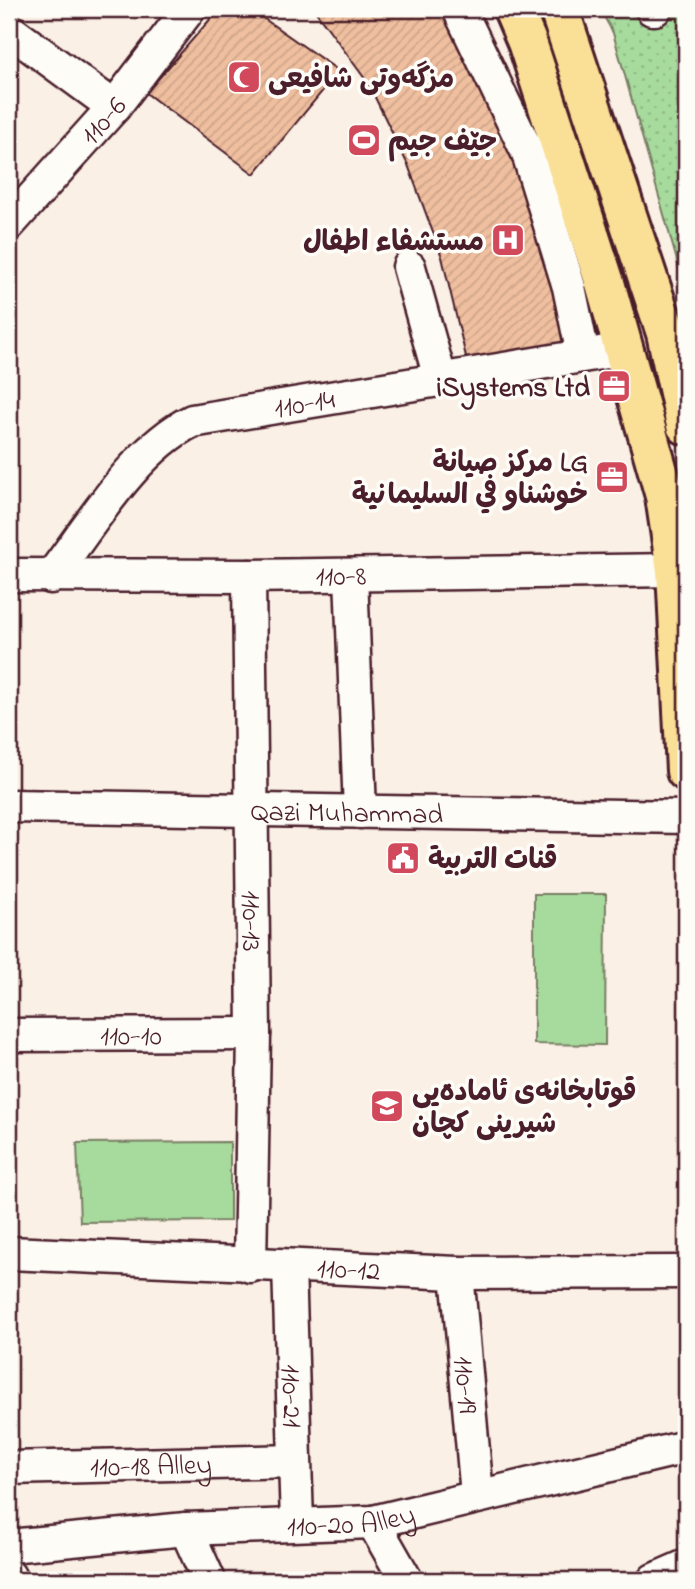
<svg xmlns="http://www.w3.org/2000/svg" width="695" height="1589" font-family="'Indie Flower','Playpen Sans Arabic',sans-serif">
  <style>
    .grass { fill: #a7db9d; stroke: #787d64; stroke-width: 2 }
    .park { fill: url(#park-dots); stroke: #787d64; stroke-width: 2 }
    .building { fill: url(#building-hatch); stroke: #4a1f2b; stroke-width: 2 }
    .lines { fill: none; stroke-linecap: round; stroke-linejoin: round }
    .minor-casing { stroke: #4a1f2b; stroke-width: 37 }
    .major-casing { stroke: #4a1f2b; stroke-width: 44 }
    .minor { stroke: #fdfcf7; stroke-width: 32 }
    .major { stroke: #fadf96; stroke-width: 38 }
    .labels { text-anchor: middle; stroke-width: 7; stroke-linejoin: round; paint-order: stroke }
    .poi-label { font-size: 28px; font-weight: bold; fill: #4a1f2b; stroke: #fdfcf7; text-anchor: start }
    .street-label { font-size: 28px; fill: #4a1f2b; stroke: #fdfcf7 }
  </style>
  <defs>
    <pattern id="park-dots" width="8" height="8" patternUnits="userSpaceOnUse" patternTransform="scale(1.75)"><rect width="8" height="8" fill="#a7db9d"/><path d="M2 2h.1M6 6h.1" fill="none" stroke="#91bc87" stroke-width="1.8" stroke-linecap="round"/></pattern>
    <pattern id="building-hatch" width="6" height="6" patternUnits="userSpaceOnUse" patternTransform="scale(1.75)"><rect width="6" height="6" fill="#efbf9f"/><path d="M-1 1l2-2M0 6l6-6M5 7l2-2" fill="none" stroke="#cea489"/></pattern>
  </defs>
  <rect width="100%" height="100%" fill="#faf0e5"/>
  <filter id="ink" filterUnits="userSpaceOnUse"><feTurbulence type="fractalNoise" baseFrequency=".0143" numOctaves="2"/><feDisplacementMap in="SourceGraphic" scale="14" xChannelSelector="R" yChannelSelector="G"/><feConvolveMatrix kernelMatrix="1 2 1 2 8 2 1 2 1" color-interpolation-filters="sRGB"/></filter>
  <g filter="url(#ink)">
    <!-- grass -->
    <path class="grass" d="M534,894h72l-1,151 -71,-1z
      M230,1142v79l-150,1 -3,-79z"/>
    <!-- park -->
    <path class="park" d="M600,9h86v284l-73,-260z"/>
    <!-- building -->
    <path class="building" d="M219,9h31l89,62 -85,103 -108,-81z
      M314,9h134l28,51 69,182 21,108 -99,11 -25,-104 -34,-92 -40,-82z"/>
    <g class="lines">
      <!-- minor casing -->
      <g class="minor-casing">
        <g id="minor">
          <path d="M459,9l69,144 41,134 14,68"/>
          <path d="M652,9h3"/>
          <path d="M9,30l105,77"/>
          <path id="s1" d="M9,224l105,-117 75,-98"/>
          <path d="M409,267l31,111"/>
          <path id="s2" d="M9,575l240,1 427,-6"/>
          <path d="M351,575l9,237"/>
          <path id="s3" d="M249,576l5,458 -4,232"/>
          <path id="s4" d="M51,577c39,-51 84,-128 141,-156l432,-72"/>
          <path id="s5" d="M9,806l677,11"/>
          <path id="s6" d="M9,1035l245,-1"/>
          <path id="s7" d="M9,1253l448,20 229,-1"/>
          <path id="s8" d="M289,1266l8,257"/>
          <path id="s9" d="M457,1273l20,222"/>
          <path id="s10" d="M9,1468l285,-7"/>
          <path d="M373,1522l33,58"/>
          <path d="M186,1529l23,51"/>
          <path id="s11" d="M9,1546l177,-17 187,-7 313,-75"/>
          <path d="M9,1576l2,4"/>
          <path d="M654,1580l32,-14"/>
        </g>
      </g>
      <!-- major casing -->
      <g class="major-casing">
        <path id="major" d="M513,9l14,33 78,241 60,213 11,74 10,201
          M559,9l107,324 20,92"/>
      </g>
      <!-- minor -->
      <use href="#minor" class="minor"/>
      <!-- major -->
      <use href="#major" class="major"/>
    </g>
  </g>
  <!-- icons -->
  <defs>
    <g id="mosque-square" transform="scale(1.75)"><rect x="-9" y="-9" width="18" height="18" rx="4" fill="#d1495b" stroke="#fdfcf7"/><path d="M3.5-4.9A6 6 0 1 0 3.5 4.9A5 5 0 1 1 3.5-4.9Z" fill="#fff"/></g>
    <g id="stadium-square" transform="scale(1.75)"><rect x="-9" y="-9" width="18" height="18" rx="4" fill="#d1495b" stroke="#fdfcf7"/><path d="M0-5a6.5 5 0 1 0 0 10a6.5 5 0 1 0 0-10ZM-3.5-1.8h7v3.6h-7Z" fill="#fff"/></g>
    <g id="hospital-square" transform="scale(1.75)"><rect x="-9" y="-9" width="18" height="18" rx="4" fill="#d1495b" stroke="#fdfcf7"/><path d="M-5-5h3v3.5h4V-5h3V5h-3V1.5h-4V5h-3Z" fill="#fff"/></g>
    <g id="office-square" transform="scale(1.75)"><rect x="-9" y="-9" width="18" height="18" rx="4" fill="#d1495b" stroke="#fdfcf7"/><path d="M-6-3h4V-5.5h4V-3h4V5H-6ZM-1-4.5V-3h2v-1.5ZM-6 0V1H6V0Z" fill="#fff"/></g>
    <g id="civic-square" transform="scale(1.75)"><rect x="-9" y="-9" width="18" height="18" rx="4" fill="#d1495b" stroke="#fdfcf7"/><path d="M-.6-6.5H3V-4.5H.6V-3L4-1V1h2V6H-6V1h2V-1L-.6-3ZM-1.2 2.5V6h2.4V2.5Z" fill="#fff"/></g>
    <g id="school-square" transform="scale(1.75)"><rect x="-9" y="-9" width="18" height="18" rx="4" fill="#d1495b" stroke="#fdfcf7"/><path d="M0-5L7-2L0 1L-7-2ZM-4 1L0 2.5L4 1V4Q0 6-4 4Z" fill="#fff"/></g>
  </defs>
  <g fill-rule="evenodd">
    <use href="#mosque-square" x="244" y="77"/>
    <use href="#stadium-square" x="364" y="140"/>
    <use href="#hospital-square" x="508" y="240"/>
    <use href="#office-square" x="614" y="386"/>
    <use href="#office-square" x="612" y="477"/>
    <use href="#civic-square" x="403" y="858"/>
    <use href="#school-square" x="387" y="1106"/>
  </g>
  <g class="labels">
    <!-- poi labels -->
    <g class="poi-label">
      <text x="268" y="87">مزگەوتی شافیعی</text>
      <text x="388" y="150">جێف جیم</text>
      <text x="484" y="250" text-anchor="end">مستشفاء اطفال</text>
      <text x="590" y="396" text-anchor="end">iSystems Ltd</text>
      <text x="588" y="471" text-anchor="end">مركز صيانة LG<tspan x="588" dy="32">خوشناو في السليمانية</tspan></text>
      <text x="428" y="868">قنات التربیة</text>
      <text x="412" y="1100">قوتابخانەی ئامادەیی<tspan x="412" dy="32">شیرینی کچان</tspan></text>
    </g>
    <!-- street labels -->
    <g class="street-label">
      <text dy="10" stroke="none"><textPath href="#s1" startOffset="140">110-6</textPath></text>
      <text dy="10" stroke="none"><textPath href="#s4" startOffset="326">110-14</textPath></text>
      <text dy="10" stroke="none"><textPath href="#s2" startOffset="332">110-8</textPath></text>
      <text dy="10" stroke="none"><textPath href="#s5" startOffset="338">Qazi Muhammad</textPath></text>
      <text dy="10" stroke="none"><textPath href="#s3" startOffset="345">110-13</textPath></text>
      <text dy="10" stroke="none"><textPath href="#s6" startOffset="122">110-10</textPath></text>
      <text dy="10" stroke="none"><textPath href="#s7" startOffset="340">110-12</textPath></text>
      <text dy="10" stroke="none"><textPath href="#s9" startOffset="112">110-19</textPath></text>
      <text dy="10" stroke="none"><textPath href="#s8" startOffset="130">110-21</textPath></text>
      <text dy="10" stroke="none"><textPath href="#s10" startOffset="142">110-18 Alley</textPath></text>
      <text dy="10" stroke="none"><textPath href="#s11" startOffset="343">110-20 Alley</textPath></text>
    </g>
  </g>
  <!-- margin -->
  <rect width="695" height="1589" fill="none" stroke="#fdfcf7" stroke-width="35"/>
  <rect x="18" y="18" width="660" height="1554" fill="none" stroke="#4a1f2b" stroke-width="2.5" filter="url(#ink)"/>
</svg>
